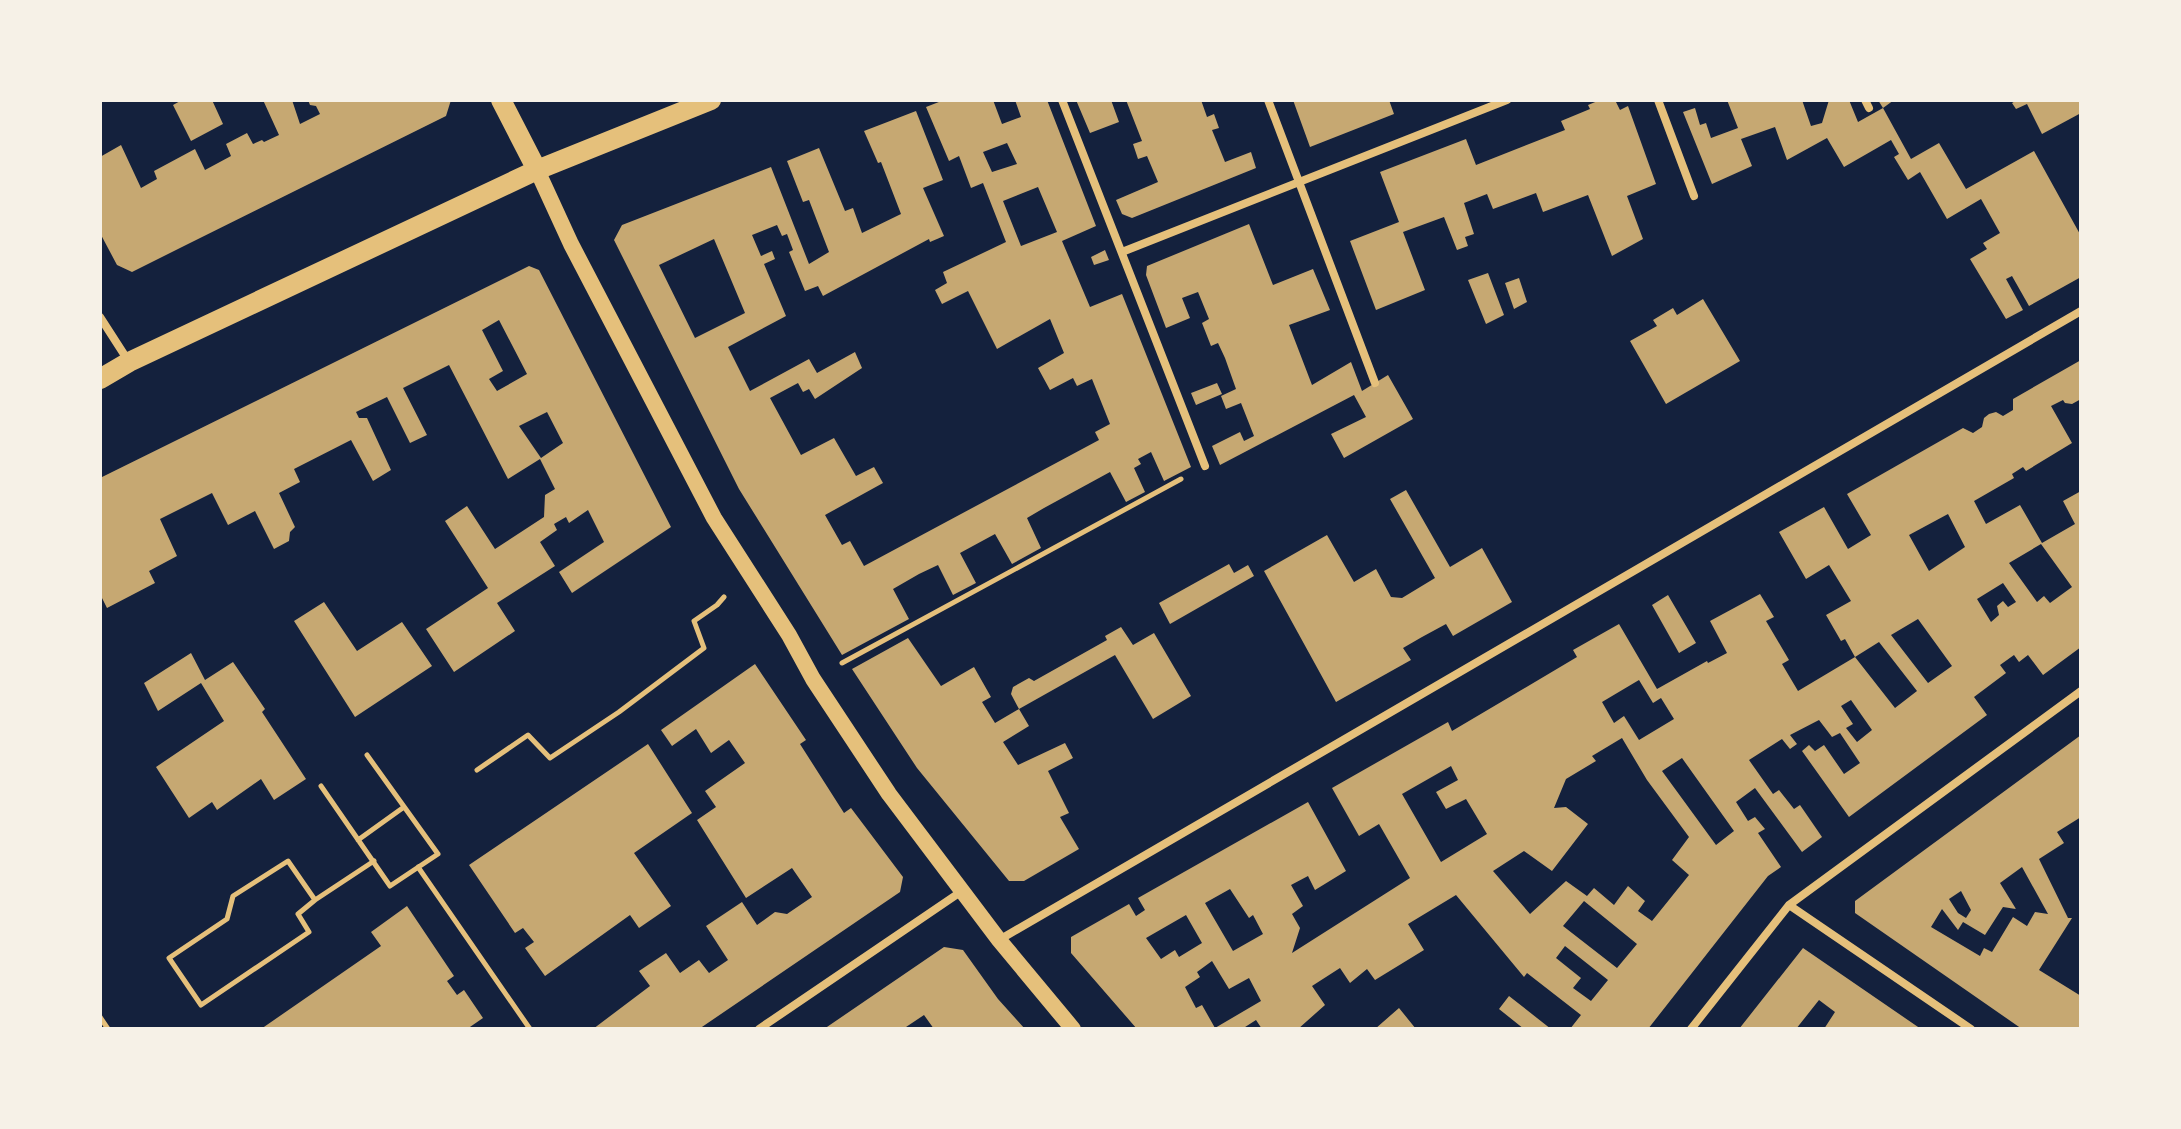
<svg xmlns="http://www.w3.org/2000/svg" width="2181" height="1129" font-family="'Fira Sans Condensed',sans-serif">
  <style>
    .building { fill: #c6a872; fill-rule: evenodd }
    .lines { fill: none; stroke-linecap: round; stroke-linejoin: round }
    .path { stroke: #e5c07b; stroke-width: 5 }
    .minor { stroke: #e5c07b; stroke-width: 8 }
    .secondary { stroke: #e5c07b; stroke-width: 16 }
    .primary { stroke: #e5c07b; stroke-width: 20 }
  </style>
  <rect width="100%" height="100%" fill="#14213d"/>
  <!-- building -->
  <path class="building" d="M182,100h30l11,24 -32,17 -18,-36z
    M263,100h29l8,24 20,-10 -4,-8 -6,-1 -2,-5h143l-5,16 -262,130 -52,26 -15,-7 -17,-32v-76l21,-12 20,43 16,-9 -3,-8 41,-22 10,21 26,-14 -5,-12 21,-11 6,11 9,-4 2,2 15,-7z
    M944,100h49l9,24 19,-7 -6,-17h32l49,126 -34,15 28,66 32,-13 69,173 -27,14 -13,-29 -13,7 3,5 -7,4 11,24 -19,10 -16,-30 -66,36 -17,10 14,30 -29,16 -17,-30 -35,19 16,30 -23,12 -15,-30 -19,9 -26,15 16,30 -67,36 -103,-166 -125,-249 8,-15 149,-58 38,97 20,-12 -20,-52 -6,2 -16,-41 32,-13 26,63 8,-3 9,25 39,-19 -20,-52 -3,1 -14,-32 52,-20 27,69 -20,8 21,48 -14,6 -1,-3 -106,57 -5,-10 -13,5 -16,-39 4,-2 -6,-16 -5,2 -5,-11 -25,10 9,21 11,-5 3,8 -11,5 22,52 -58,31 22,44 59,-32 8,14 38,-21 7,16 -47,31 -6,-10 -6,3 -5,-9 -28,15 31,57 33,-17 22,38 18,-9 9,16 -58,32 17,30 8,-4 14,25 235,-126 -4,-8 15,-8 -18,-45 -15,7 -4,-8 -23,12 -12,-22 26,-15 -14,-34 -53,30 -29,-58 -26,13 -7,-14 12,-7 -4,-11 63,-30 -23,-59 -12,5 -12,-32 -10,5 -23,-54zM1007,143l10,21 -25,8 -9,-20zM1038,187l19,45 -36,14 -18,-45zM714,239l31,74 -50,25 -36,-73z
    M1076,100h35l8,22 -29,11z
    M1126,100h75l6,17 7,-3 5,14 -7,2 13,32 26,-10 5,16 -124,50 -10,-4 -6,-14 42,-18 -11,-26 -9,3 -5,-15 9,-3z
    M1293,100h96l5,14 -84,33z
    M1600,100h15l5,10 8,-4 28,78 -29,12 16,43 -31,17 -24,-61 -45,17 -7,-19 -43,16 -6,-15 -23,9 10,31 -9,3 3,9 -11,4 -13,-33 -41,15 22,58 -49,20 -26,-69 49,-19 -19,-50 86,-33 10,26 89,-35 -4,-9 29,-12 -2,-4z
    M1727,100h75l9,26 11,-3 7,-23h20l9,22 25,-14 -5,-8h16l-11,8 28,51 28,-16 27,46 68,-38 47,85v41l-52,29 -17,-30 -6,3 17,31 -17,9 -36,-60 17,-10 -4,-6 17,-10 -19,-34 -34,20 -27,-47 -12,8 -14,-23 5,-3 -8,-14 -47,27 -17,-29 -40,22 -12,-33 -34,12 11,27 -40,18 -29,-72 12,-4 5,17 6,-2 5,15 27,-10z
    M2017,100h64v13l-39,21 -15,-30 -11,5 -4,-6z
    M1249,224l24,61 40,-16 17,41 -41,15 23,60 39,-23 11,29 26,-16 25,44 -69,39 -13,-24 35,-17 -12,-22 -134,70 -8,-19 28,-14 4,9 10,-5 -13,-33 -15,6 -5,-13 15,-7 -11,-31 -7,-15 -7,3 -9,-23 7,-4 -11,-27 -16,6 8,20 -24,10 -20,-53 1,-9z
    M1105,250l4,10 -15,5 -3,-8z
    M529,266l10,4 132,257 -99,66 -13,-21 45,-30 -16,-32 -19,13 -3,-6 -12,7 3,6 -17,12 15,24 -58,37 18,28 -61,41 -28,-43 62,-41 -43,-67 22,-15 28,43 49,-32 1,-22 10,-6 -15,-30 -32,20 -59,-114 -46,23 24,47 -17,8 -23,-46 -31,15 3,6h8l24,52 -18,11 -22,-41 -57,29 6,13 -21,11 16,34 -5,5 -1,9 -15,8 -19,-38 -27,14 -16,-32 -52,26 17,37 -28,15 6,12 -48,25 -7,-14v-116zM499,320l28,54 -30,17 -8,-12 14,-8 -21,-41zM547,412l16,31 -22,15 -22,-32z
    M1488,273l16,42 -18,9 -18,-44z
    M1519,278l8,24 -13,7 -9,-26z
    M1703,299l37,62 -74,43 -36,-63 27,-15 -4,-6 20,-12 4,7z
    M2081,360v39l-9,5 -7,-1 -2,-3 -12,6 21,37 -46,28 -3,-4 -11,7 2,4 -40,23 12,23 34,-19 22,38 33,-19 -12,-23 18,-10v156l-38,28 -15,-20 -9,7 -5,-7 -14,10 6,8 -32,24 13,18 -138,102 -47,-66 7,-6 6,6 9,-6 20,29 16,-11 -20,-30 -8,4 -13,-17 -29,15 7,9 -7,5 -8,-10 -33,21 24,34 6,-4 15,19 6,-4 22,32 -20,15 -47,-64 -19,14 12,19 7,-4 10,12 -7,4 23,34 -13,9 -120,153h-78l11,-14 -54,-42 -3,4 -68,-82 -48,29 16,26 -49,30 -8,-11 -17,14 -10,-15 -28,18 13,19 -27,24h-36l-6,-9 -14,9h-105l-66,-76v-16l58,-33 7,12 9,-6 -7,-12 170,-96 38,69 -31,19 -7,-14 -17,9 12,21 -11,8 8,14 -8,25 118,-75 -31,-54 -20,12 -27,-48 116,-66 4,9 125,-74 -4,-7 46,-26 38,65 50,-28 1,2 19,-10 -17,-32 50,-27 14,23 -8,4 23,39 -7,4 16,27 57,-34 40,51 22,-17 -38,-49 -24,15 -10,-18 -4,2 -15,-26 25,-14 -22,-36 -23,14 -27,-47 45,-25 24,42 23,-14 -24,-41 116,-66 10,5 9,-6 2,-9 5,-4 7,-2 7,4 10,-6v-11zM1948,514l17,33 -36,24 -20,-36zM2041,544l31,43 -22,16 -6,-7 -7,6 -28,-39zM2003,583l13,19 -8,5 -5,-6 -6,5 2,9 -8,7 -14,-23zM1918,619l34,47 -24,17 -37,-48zM1639,680l14,23 8,-5 13,21 -35,21 -15,-24 -10,7 -12,-21zM1851,700l21,30 -15,12 -11,-14 7,-4 -12,-18zM1622,738l25,42 42,57 -17,23 17,15 -37,46 -14,-10 7,-10 -17,-15 -14,19 -20,-17 -7,8 -21,-15 -36,33 -37,-43 31,-20 28,20 36,-47 -22,-17 -12,1 12,-29 30,-18 -4,-5zM1682,758l52,73 -18,14 -54,-74zM1451,766l7,14 -22,12 10,17 20,-10 21,35 -46,28 -39,-68zM1230,889l19,29 4,-3 10,19 -30,17 -28,-48zM1584,901l53,43 -20,24 -54,-42zM1186,915l16,28 -23,14 -4,-7 -14,9 -15,-21zM1565,946l43,34 -17,21 -18,-13 8,-10 -25,-20zM1212,961l17,28 20,-11 12,23 -46,27 -13,-23 -6,3 -11,-21 15,-10 -3,-5z
    M1217,383l5,11 -26,11 -5,-12z
    M1406,490l44,77 32,-19 30,54 -59,34 -7,-12 -24,13 -19,11 8,12 -75,42 -72,-131 63,-36 27,47 22,-13 15,28 11,1 33,-20 -45,-79z
    M1229,564l5,9 14,-8 6,11 -84,48 -11,-21z
    M1668,595l28,48 -17,10 -27,-48z
    M324,602l33,49 45,-29 30,44 -77,51 -61,-96z
    M1121,627l12,18 21,-12 37,63 -38,23 -38,-64 -96,54 -8,-15 2,-7 16,-9 5,3 73,-41 -2,-4z
    M908,638l33,48 33,-19 17,30 -9,5 13,21 24,-14 10,17 -26,16 15,23 47,-22 8,15 -25,13 21,42 -9,4 19,32 -55,32h-15l-92,-113 -65,-99z
    M191,653l14,27 28,-18 32,47 -3,3 44,67 -32,21 -13,-21 -44,31 -5,-8 -23,16 -33,-51 68,-46 -23,-38 -43,28 -14,-28z
    M755,664l51,76 -6,4 44,69 7,-5 52,69 -3,15 -201,137h-106l57,-43 -11,-15 27,-18 14,20 19,-13 10,13 19,-13 -22,-34 36,-24 15,23 18,-13 12,2 25,-17 -20,-29 -46,30 -49,-78 19,-13 -11,-16 40,-28 -16,-23 -18,13 -15,-24 -24,17 -11,-16z
    M2081,735v82l-24,15 7,11 -25,16 29,59h4l-33,52 42,26v33h-59l-167,-116v-12zM2022,867l26,47 -13,-2 -8,14 -14,-9 -21,35 -8,-4 -4,8 -49,-29 11,-18 16,21 5,-8 22,13 18,-28 13,2 -16,-26zM1961,891l10,19 -5,8 -8,-5 -9,-14z
    M648,744l44,69 -58,40 37,53 -32,22 -9,-13 -85,61 -20,-28 9,-6 -11,-14 -8,5 -46,-68z
    M407,906l47,70 -7,5 10,14 7,-5 19,28 -16,11h-206l120,-83 -10,-14z
    M944,947l19,3 35,49 27,30h-91l-10,-14 -21,14h-79z
    M1803,948l51,35 67,46h-97l11,-17 -16,-12 -23,29h-57z
    M1509,996l42,33h-27l-25,-20z
    M1399,1008l17,21h-41z"/>
  <g class="lines">
    <!-- path -->
    <path class="path" d="M842,663l339,-184
      M477,770l51,-35 22,23 69,-46 85,-64 -10,-27 23,-16 7,-8
      M321,786l69,100 48,-32 -71,-99
      M358,840l46,-33
      M418,867l112,162
      M315,900l-17,14 11,18 -108,73 -32,-47 58,-39 6,-23 55,-35 27,39 59,-39
      M100,1017l8,12"/>
    <!-- minor -->
    <path class="minor" d="M1062,100l143,366
      M1268,100l107,283
      M1658,100l36,96
      M1865,100l4,8
      M1122,252l385,-152
      M100,317l29,45
      M1789,905l182,124
      M999,940l1082,-629
      M759,1029l203,-138
      M1691,1029l98,-124 292,-214"/>
    <!-- secondary -->
    <path class="secondary" d="M537,170l34,74 143,274 75,117 24,44 76,115 110,146 74,89"/>
    <!-- primary -->
    <path class="primary" d="M501,100l36,70
      M100,379l29,-17 408,-192 174,-70"/>
  </g>
  <!-- border -->
  <rect width="2181" height="1129" fill="none" stroke="#f6f1e7" stroke-width="204"/>
</svg>
